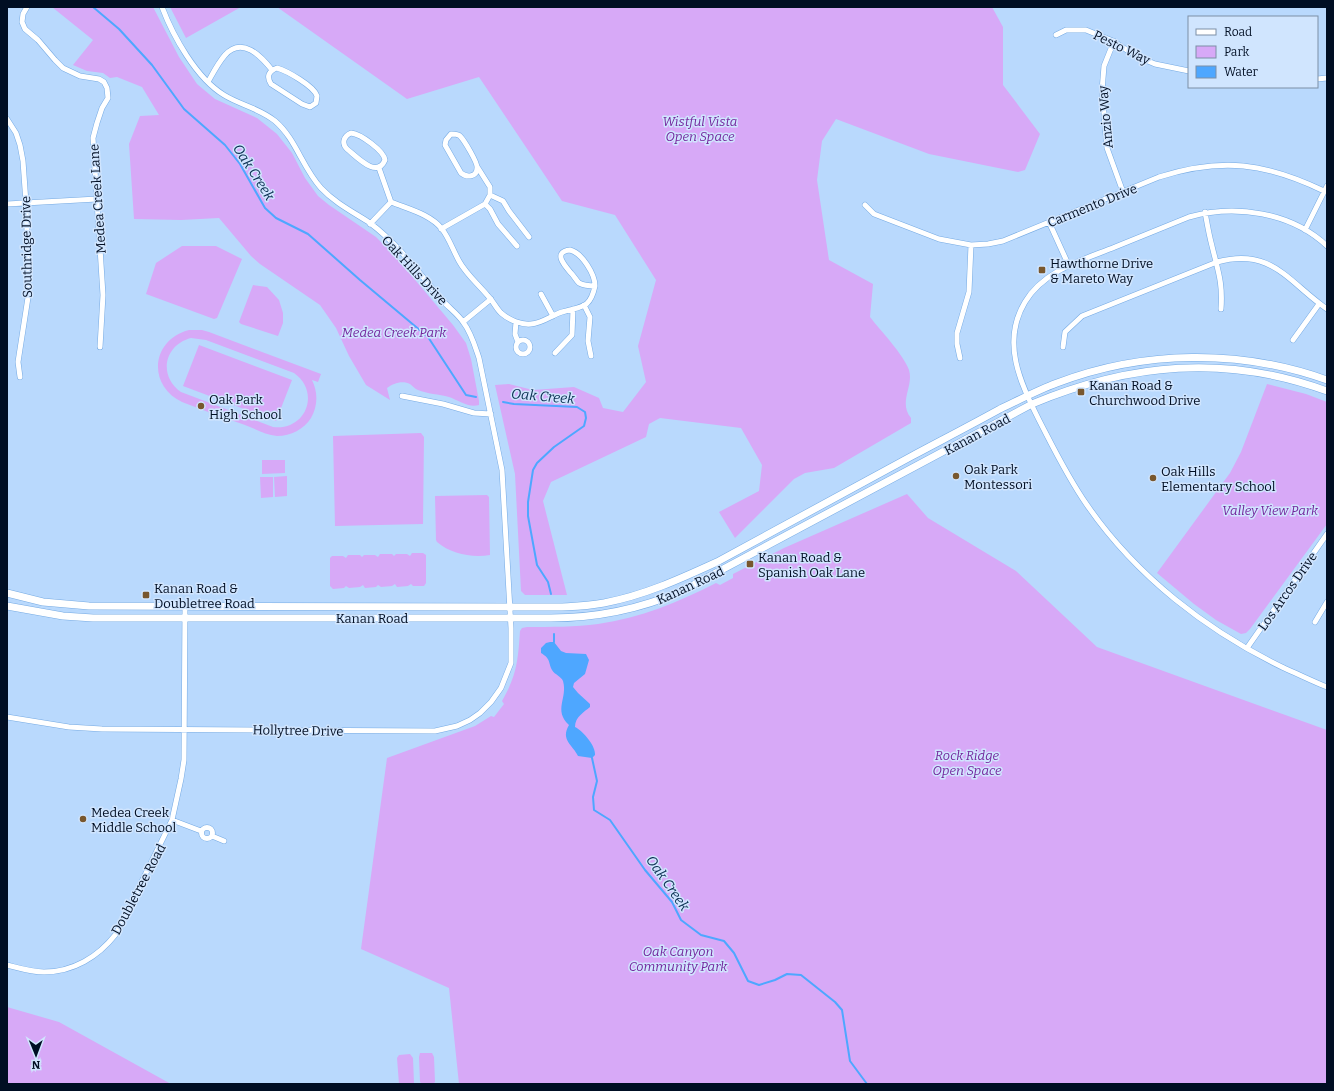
<svg xmlns="http://www.w3.org/2000/svg" width="1334" height="1091" font-family="Bitter,serif">
  <style>
    .green { fill: #d7a9f7; fill-rule: evenodd }
    .water { fill: #4ea7ff }
    .lines { fill: none; stroke-linecap: round; stroke-linejoin: round }
    .stream { stroke: #4ea7ff; stroke-width: 2 }
    .minor-casing { stroke: #75aae3; stroke-width: 6 }
    .secondary-casing { stroke: #75aae3; stroke-width: 8 }
    .minor { stroke: #fff; stroke-width: 5 }
    .secondary { stroke: #fff; stroke-width: 7 }
    .poi-dot { fill: #78572e; stroke: #d0e5fe; stroke-width: 1.5 }
    .labels { text-anchor: middle; stroke-width: 3; stroke-linejoin: round; paint-order: stroke }
    .street-label { font-size: 13px; fill: #000e23; stroke: #d0e5fe }
    .park-label { font-size: 13px; font-style: italic; fill: #74269d; stroke: #d0e5fe }
    .poi-label { font-size: 13px; fill: #000e23; stroke: #d0e5fe; text-anchor: start }
    .water-label { font-size: 14px; font-style: italic; fill: #0a2e51; stroke: #d0e5fe }
  </style>
  <rect width="100%" height="100%" fill="#b9d9fd"/>
  <!-- green -->
  <path class="green" d="M52,7h101l26,50 18,27 18,15 42,19 20,16 15,19 13,25 13,18 11,9 47,32 19,19 58,69 13,18 5,16 8,42v4c-11,3 -21,-5 -30,-8 -10,-3 -22,-3 -31,-7 -3,-1 -5,-4 -8,-6 -7,-4 -17,-1 -23,4l3,12 -24,-15 -17,-29 -13,-28 -16,-23 -60,-41 -9,-8 -32,-38 -38,2 -47,-1 -5,-75 11,-28 19,-1 -17,-28 -25,-10 -7,1 -7,-5 -16,-2 -14,-6 20,-25z
    M170,7h71l-55,31z
    M277,7h715l11,20v58l37,49 -15,36 -7,2 -89,-18 -93,-35 -14,22 -5,39 12,80 44,24 -3,33c10,13 34,38 39,53 5,16 -11,32 2,48v5l-77,45 -29,5 -11,6 -59,59 -16,-26 40,-21 3,-26 -21,-37 -81,-10 -11,6 -3,13 -95,45 -8,19 24,94h-42l-4,-4 -6,-117 -20,-89 14,-1 24,6 41,-3 25,11 4,10 20,4 23,-30 -8,-36 18,-66 -41,-65 -53,-14 -83,-124 -72,22z
    M182,246h34l26,13 -25,59 -3,1 -68,-25 10,-31z
    M253,285l14,2 12,13 4,13v10l-5,13 -37,-12 -2,-2z
    M189,330h13l7,2 112,42 -3,8 -6,-2c6,12 6,26 -1,38 -7,11 -20,18 -34,18 -11,-1 -21,-7 -32,-11 -21,-7 -42,-15 -63,-23 -35,-17 -31,-62 7,-72zM191,338l15,2 88,33c27,19 12,58 -21,54l-92,-35c-23,-16 -17,-47 10,-54z
    M199,345l93,35 -16,41 -93,-35z
    M1267,384l39,10 21,8v122l-77,105 -4,4 -5,1 -25,-14 -22,-16 -37,-31 73,-100 11,-21z
    M421,433l3,4 -1,87 -88,2 -2,-90z
    M262,460h23v13l-23,1z
    M287,476v20l-12,1 -1,-20z
    M260,477h13v20l-12,1z
    M907,494l21,24 88,53 81,76 230,83v354h-868l-10,-96 -88,-39 26,-191 88,-32 16,-10 3,1 10,-13 -2,-3c15,-26 16,-41 18,-70l2,-3 5,-1c24,0 48,0 71,-3 42,-6 81,-22 118,-41l4,2 13,-7v-4l51,-26z
    M487,495l2,2 1,58c-18,3 -39,-1 -53,-13l-1,-2 -1,-44z
    M412,553h11l3,2v28l-2,3h-11l-2,-2 -3,2 -11,1 -2,-3 -3,2 -11,1 -3,-2 -2,2 -11,1 -2,-3 -3,2 -11,1 -3,-2 -2,2 -11,1 -3,-3v-28l2,-2h11l3,2 2,-3h12l2,2 2,-2h11l3,2 2,-3h12l2,2 2,-2h11l3,2z
    M7,1007l52,15 112,62h-164z
    M420,1053h12l2,4 1,25 -2,2h-11l-2,-2 -1,-25z
    M410,1054l3,4 1,25 -15,1 -2,-26 2,-3z"/>
  <!-- water -->
  <path class="water" d="M550,642h4l7,9 5,2 20,1 3,6 -4,14 -11,9 -1,4 5,6 12,11v3c-6,5 -15,10 -15,20 8,4 21,19 20,28l-3,3 -14,-2c-5,-11 -18,-16 -9,-31 -16,-15 -1,-27 -6,-44 -2,-5 -8,-6 -11,-11 -4,-8 -1,-11 -11,-17v-5l5,-5z"/>
  <g class="lines">
    <!-- stream -->
    <path class="stream" d="M93,7l26,22 33,36 32,44 41,36 15,19 25,44 11,10 32,16 52,46 68,57 38,58 10,2
      M503,402l11,2 63,3 8,5 1,6 -2,8 -30,21 -17,16 -4,7 -5,32v14l9,49 11,17 3,12
      M554,634v8
      M592,758l5,23 -4,16 1,13 16,10 35,50 27,32 9,18 20,15 23,6 10,12 14,28 11,4 16,-5 12,-6 14,1 34,27 7,8 8,51 17,23"/>
    <!-- minor casing -->
    <g class="minor-casing">
      <path id="minor" d="M27,7l-4,7 -1,8 3,7 13,11 17,20 8,8 17,8 19,3 5,3 3,6 1,10 -6,10 -5,15 -4,15 10,157 -3,52
        M1056,35l10,-5h20l27,11 23,15 19,8 34,7
        M1114,41l-10,25 -2,25 5,57 16,44
        M277,68c10,3 37,18 40,28l-1,7 -6,4 -8,-3 -31,-20c-5,-8 -2,-13 6,-16z
        M1317,79l10,-1
        M208,82c5,-9 10,-19 17,-27 17,-19 36,1 47,15
        M7,119l9,14 4,12 3,16 3,42 3,88 -11,71 2,15
        M351,133c10,1 33,18 34,27 -8,19 -28,-3 -38,-11 -6,-6 -3,-13 4,-16z
        M451,134c4,0 7,0 9,2 4,4 18,27 17,32 0,9 -10,10 -16,5l-16,-28 1,-5z
        M379,168l12,34
        M490,195l13,6 6,10 20,26
        M391,202c17,7 39,12 51,27 7,9 11,21 17,32 7,13 19,23 29,35 5,5 8,12 13,17 8,7 20,12 30,11 12,-1 21,-9 31,-12 20,-6 28,-3 33,-26
        M7,204l90,-5
        M485,204l5,5 8,15 19,22
        M865,205l9,9 65,25 32,6 17,-1 15,-3 156,-64c63,-20 107,-14 165,14
        M1205,212c2,11 4,23 7,34 6,25 11,37 9,63
        M1049,222l20,44
        M370,224l21,-22
        M441,229l44,-25 5,-9v-8l-12,-19
        M1305,230l22,-44
        M1327,246c-36,-34 -92,-42 -138,-29 -25,10 -49,20 -74,30 -32,13 -71,23 -90,55 -24,40 -5,80 14,118 15,29 29,58 48,85 49,71 120,126 197,163 14,6 28,13 43,19
        M570,250c12,3 25,24 25,36 -5,0 -12,-1 -16,-3 -3,-3 -5,-7 -8,-10 -6,-7 -19,-21 -1,-23z
        M541,294l12,22
        M584,305l6,12 -2,24 3,15
        M463,322l28,-23
        M516,322l-1,12 3,8
        M516 347a7 7 0 1 1 14 0a7 7 0 1 1-14 0Z
        M1293,340l26,-36
        M1063,347l2,-15 17,-16 135,-54c55,-15 71,20 110,47
        M555,353l17,-18 1,-26
        M960,358l-3,-14v-11l12,-41 2,-47
        M402,396l41,8 31,9 17,1
        M1315,622l12,-20
        M1247,648l80,-114
        M7,717l62,10 33,2 333,2 22,-5 13,-6 10,-7 11,-11 10,-14 10,-25v-35l-9,-158 -23,-112c-4,-12 -8,-26 -16,-36 -5,-8 -14,-14 -21,-22 -22,-26 -44,-56 -72,-77 -17,-11 -35,-20 -49,-35 -19,-21 -25,-49 -46,-67 -16,-13 -35,-16 -51,-26 -28,-17 -51,-59 -62,-88
        M172,820l29,11
        M201.5 833a5.5 5.5 0 1 1 11 0a5.5 5.5 0 1 1-11 0Z
        M212,836l12,5
        M7,965c12,3 24,7 37,7 29,0 54,-15 72,-38l56,-114 9,-41 3,-19 1,-153"/>
    </g>
    <!-- secondary casing -->
    <g class="secondary-casing">
      <path id="secondary" d="M7,593l36,9 46,4 429,1c29,0 58,1 86,-4 41,-8 76,-24 113,-41 65,-36 130,-71 195,-106 30,-16 59,-31 88,-47 19,-9 38,-19 57,-26 87,-33 183,-34 270,-3
        M7,606l56,10 30,2h458c45,0 89,-9 131,-27l350,-187c98,-41 194,-50 295,-13"/>
    </g>
    <!-- minor -->
    <use href="#minor" class="minor"/>
    <!-- secondary -->
    <use href="#secondary" class="secondary"/>
  </g>
  <!-- markers -->
  <g class="poi-dot">
    <rect x="1038" y="266" width="8" height="8" rx="2"/>
    <rect x="1077" y="388" width="8" height="8" rx="2"/>
    <circle cx="201" cy="406" r="4"/>
    <circle cx="956" cy="476" r="4"/>
    <circle cx="1153" cy="478" r="4"/>
    <rect x="746" y="560" width="8" height="8" rx="2"/>
    <rect x="142" y="591" width="8" height="8" rx="2"/>
    <circle cx="83" cy="819" r="4"/>
  </g>
  <g class="labels">
    <!-- street labels -->
    <g class="street-label">
      <text transform="translate(1122 47) rotate(26)" y="5">Pesto Way</text>
      <text transform="translate(1105 117) rotate(-95)" y="5">Anzio Way</text>
      <text transform="translate(97 199) rotate(-94)" y="5">Medea Creek Lane</text>
      <text transform="translate(1092 205) rotate(-22)" y="5">Carmento Drive</text>
      <text transform="translate(26 247) rotate(-91)" y="5">Southridge Drive</text>
      <text transform="translate(415 270) rotate(47)" y="5">Oak Hills Drive</text>
      <text transform="translate(977 434) rotate(-28)" y="5">Kanan Road</text>
      <text transform="translate(690 585) rotate(-25)" y="5">Kanan Road</text>
      <text transform="translate(1287 591) rotate(-55)" y="5">Los Arcos Drive</text>
      <text x="372" y="623">Kanan Road</text>
      <text transform="translate(298 730) rotate(1)" y="5">Hollytree Drive</text>
      <text transform="translate(138 889) rotate(-62)" y="5">Doubletree Road</text>
    </g>
    <!-- park labels -->
    <g class="park-label">
      <text x="700" y="126">Wistful Vista<tspan x="700" dy="15">Open Space</tspan></text>
      <text x="394" y="337">Medea Creek Park</text>
      <text x="1270" y="515">Valley View Park</text>
      <text x="967" y="760">Rock Ridge<tspan x="967" dy="15">Open Space</tspan></text>
      <text x="678" y="956">Oak Canyon<tspan x="678" dy="15">Community Park</tspan></text>
    </g>
    <!-- poi labels -->
    <g class="poi-label">
      <text x="1050" y="268">Hawthorne Drive<tspan x="1050" dy="15">&amp; Mareto Way</tspan></text>
      <text x="1089" y="390">Kanan Road &amp;<tspan x="1089" dy="15">Churchwood Drive</tspan></text>
      <text x="209" y="404">Oak Park<tspan x="209" dy="15">High School</tspan></text>
      <text x="964" y="474">Oak Park<tspan x="964" dy="15">Montessori</tspan></text>
      <text x="1161" y="476">Oak Hills<tspan x="1161" dy="15">Elementary School</tspan></text>
      <text x="758" y="562">Kanan Road &amp;<tspan x="758" dy="15">Spanish Oak Lane</tspan></text>
      <text x="154" y="593">Kanan Road &amp;<tspan x="154" dy="15">Doubletree Road</tspan></text>
      <text x="91" y="817">Medea Creek<tspan x="91" dy="15">Middle School</tspan></text>
    </g>
    <!-- water labels -->
    <g class="water-label">
      <text transform="translate(254 172) rotate(57)" y="5">Oak Creek</text>
      <text transform="translate(543 396) rotate(5)" y="5">Oak Creek</text>
      <text transform="translate(668 883) rotate(55)" y="5">Oak Creek</text>
    </g>
  </g>
  <!-- border -->
  <rect width="1334" height="1091" fill="none" stroke="#000e23" stroke-width="16"/>
  <!-- legend -->
  <rect x="1188" y="16" width="130" height="72" fill="#d0e5fe" stroke="#7d8fa6"/>
  <rect x="1196" y="29" width="20" height="6" fill="#ffffff" stroke="#7d8fa6"/>
  <text x="1224" y="36" font-size="12" fill="#000e23">Road</text>
  <rect x="1196" y="46" width="20" height="12" fill="#d7a9f7" stroke="#7d8fa6"/>
  <text x="1224" y="56" font-size="12" fill="#000e23">Park</text>
  <rect x="1196" y="66" width="20" height="12" fill="#4ea7ff" stroke="#7d8fa6"/>
  <text x="1224" y="76" font-size="12" fill="#000e23">Water</text>
  <!-- north arrow -->
  <g transform="translate(36 1055) rotate(179)" stroke="#d0e5fe" stroke-width="3" paint-order="stroke">
  <path d="M0-3L7 15L0 10L-7 15Z" fill="#000e23"/>
  <text y="-6" font-size="11" font-weight="bold" text-anchor="middle" fill="#000e23">N</text>
  </g>
</svg>
